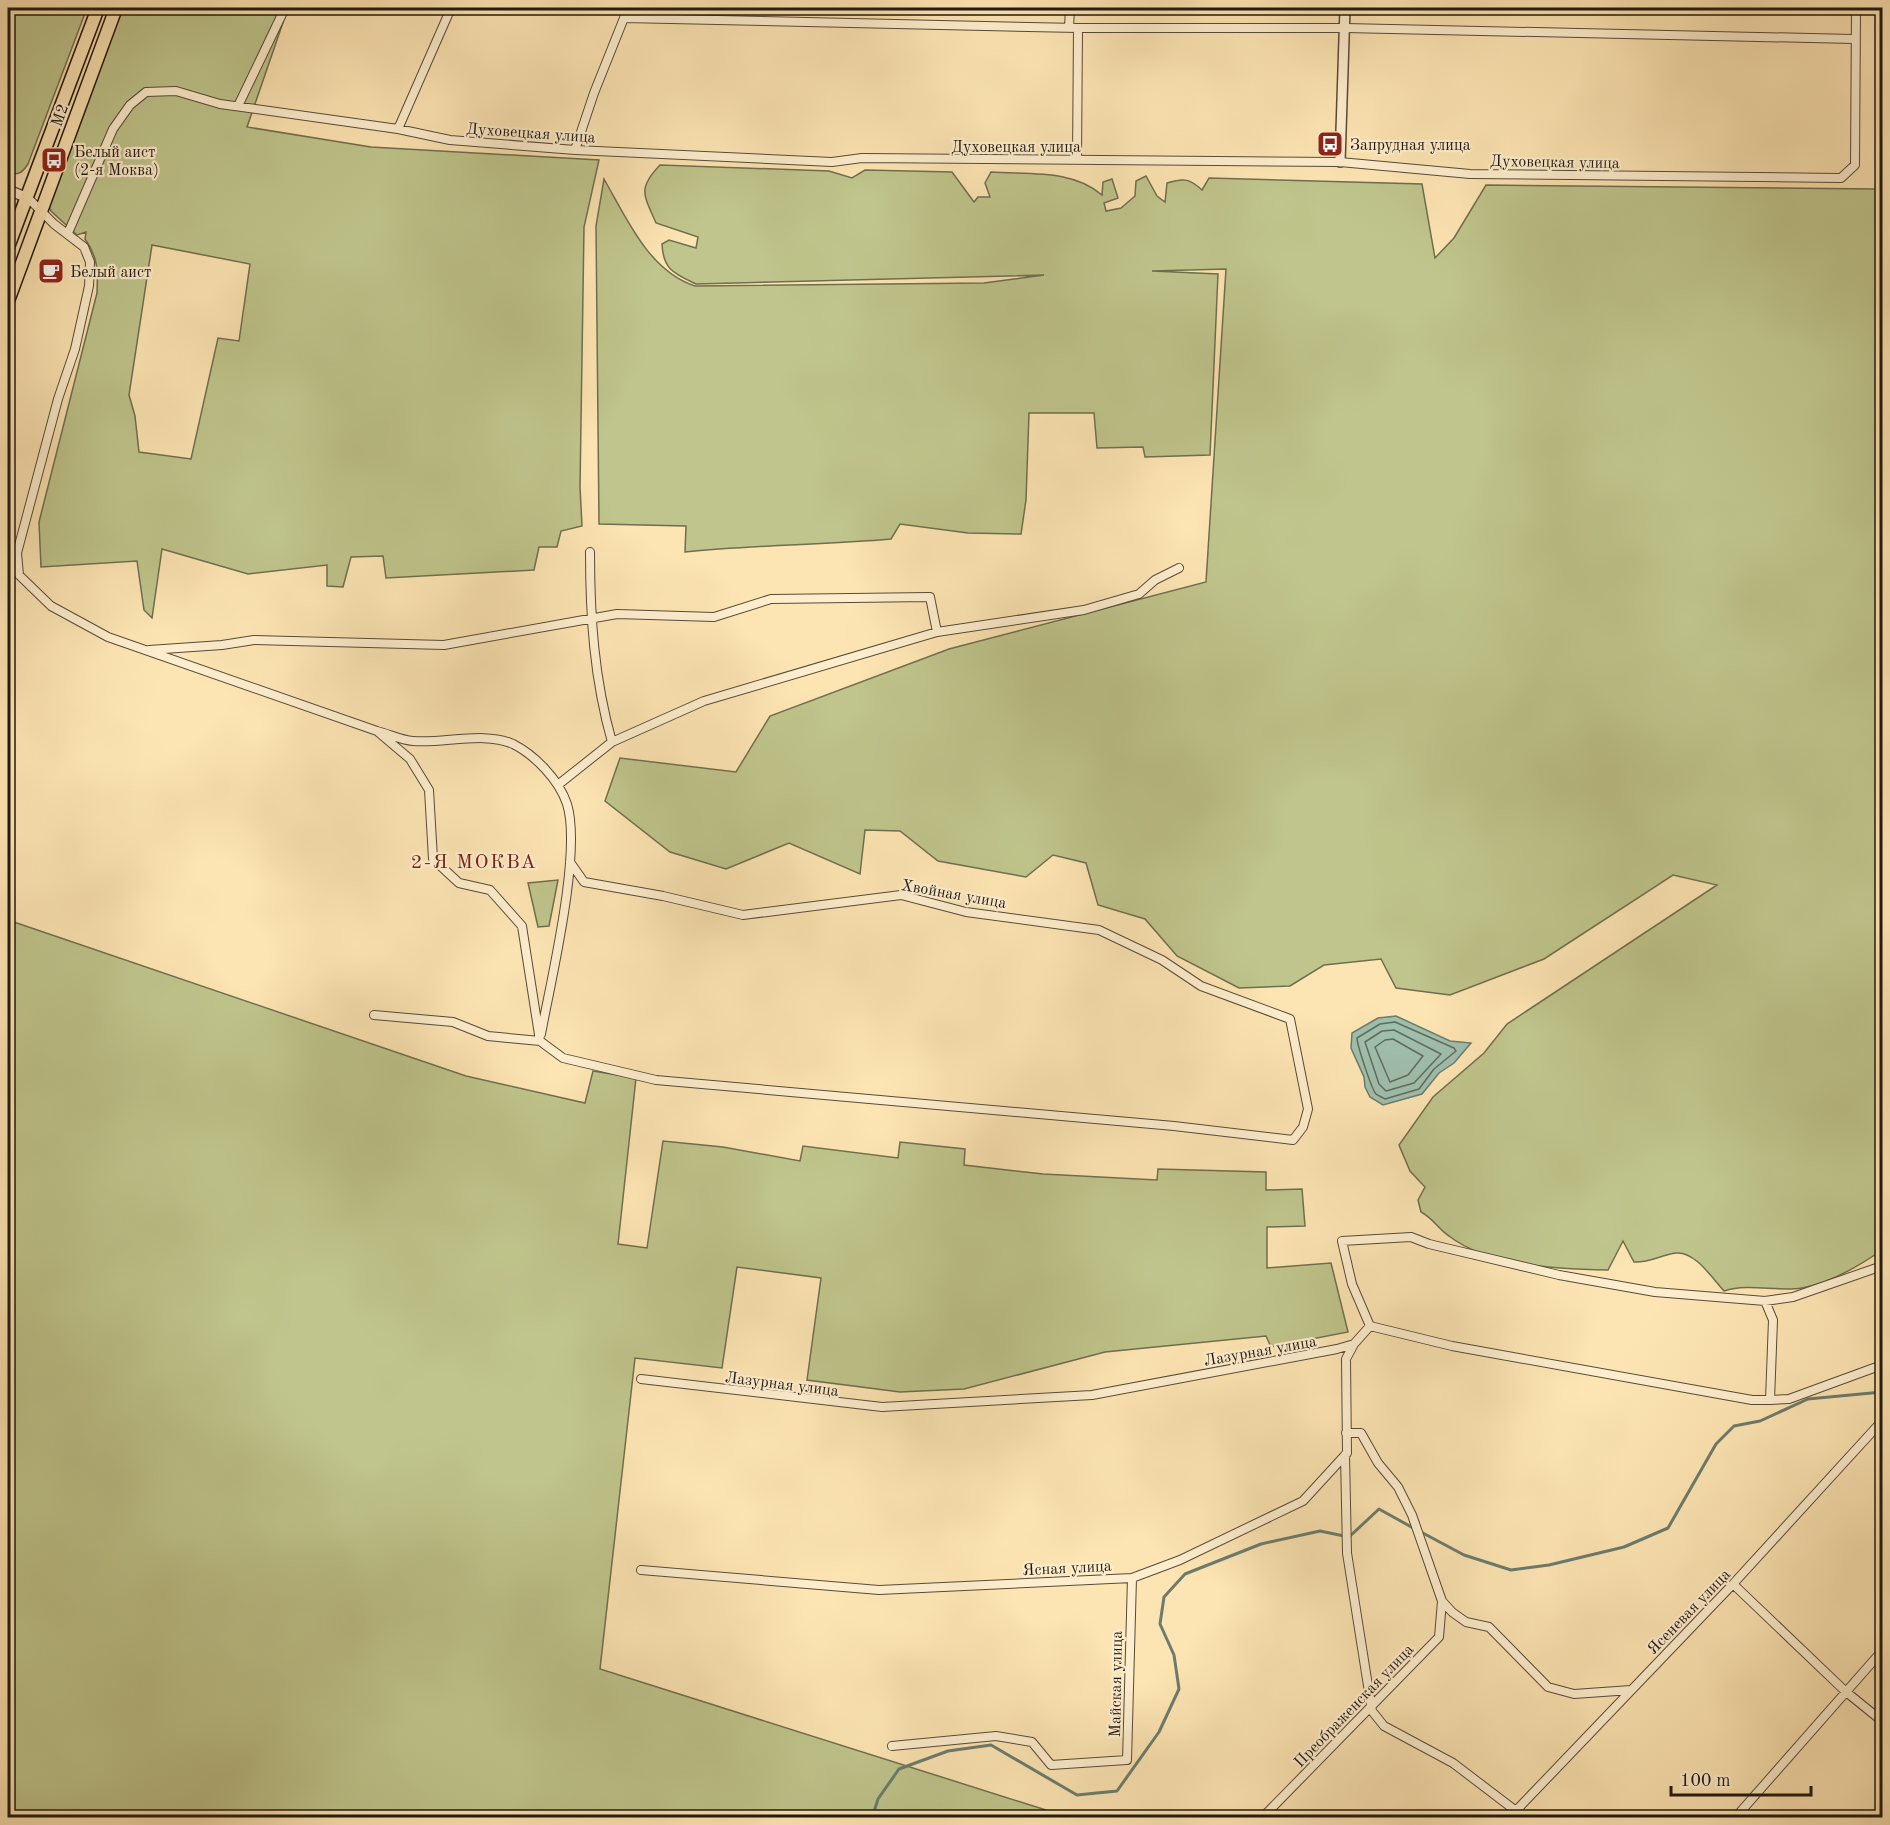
<svg xmlns="http://www.w3.org/2000/svg" width="1890" height="1825" font-family="'Old Standard TT',serif">
  <style>
    .green { fill: #bfc58c; stroke: #706e4e; stroke-width: 1.5; fill-rule: evenodd }
    .water { fill: #9fbfad; stroke: #6c7c6e; stroke-width: 1.5 }
    .lines { fill: none; stroke-linecap: round; stroke-linejoin: round }
    .shore { stroke: #606c5e; stroke-width: 1.5 }
    .stream { stroke: #6c7c6e; stroke-width: 3 }
    .minor-casing { stroke: #574b38; stroke-width: 10 }
    .tertiary-casing { stroke: #574b38; stroke-width: 12 }
    .trunk-casing { stroke: #20180f; stroke-width: 15 }
    .minor { stroke: #feeece; stroke-width: 8 }
    .tertiary { stroke: #feeece; stroke-width: 9 }
    .trunk { stroke: #fde5b3; stroke-width: 12 }
    .labels { text-anchor: middle; stroke-width: 4.5; stroke-linejoin: round; paint-order: stroke }
    .street-label { font-size: 16px; fill: #20180f; stroke: #feeece }
    .poi-label { font-size: 16px; fill: #20180f; stroke: #feeece; text-anchor: start }
    .quarter-label { font-size: 20px; letter-spacing: 1.5px; fill: #7a1f14; stroke: #feeece }
  </style>
  <rect width="100%" height="100%" fill="#fde5b3"/>
  <filter id="stains"><feTurbulence type="fractalNoise" baseFrequency=".00333" numOctaves="4"/><feColorMatrix values="0 0 0 0 .2 0 0 0 0 .09 0 0 0 0 .02 0 0 0 .5 -.17"/></filter>
  <radialGradient id="worn" r=".72"><stop offset=".6" stop-color="#630" stop-opacity="0"/><stop offset="1" stop-color="#630" stop-opacity=".3"/></radialGradient>
  <!-- green -->
  <path class="green" d="M8,8h79l-59,156c-6,9 -10,12 -20,8z
    M114,8h174l-41,119 124,20 228,13 -15,67 -4,260 2,39 -21,5 -4,16h-18l-5,23 -148,8 -3,-22 -32,1 -8,30 -16,-1v-21l-79,9 -86,-25 -10,69 -8,-8 -7,-49 -96,6 -2,-45 58,-229c1,-22 1,-36 -12,-54l1,-7 -9,3 -26,-24 -8,-17zM152,245l98,19 -11,77 -21,-3 -27,121 -52,-7 -4,-36 -6,-21z
    M1882,86v983l-2,6 2,2v173c-23,16 -51,33 -80,38 -26,4 -52,-5 -78,3 -12,-13 -29,-40 -48,-38 -15,2 -27,10 -42,9l-11,-21 -15,29c-49,-1 -119,-3 -159,-34 -11,-7 -16,-18 -28,-24l-3,-12 7,-13 -15,-16 -11,-26 34,-48 51,-44 23,-29 210,-139 -44,-10 -129,84 -94,36 -54,-7 -15,-29 -57,6 -34,21 -51,2 -62,-32 -32,-37 -47,-14 -12,-42 -33,-8 -27,22 -88,-16 -38,-30 -35,-1 -5,44 -71,-31 -63,26 -56,-17 -65,-51 15,-43 116,14 34,-56 179,-67 257,-67 20,-313 -74,2 66,3 -8,181 -65,2 -2,-10 -46,1 -3,-35h-65l-3,87 -5,34 -53,-1 -68,-9 -9,15c-69,6 -138,6 -206,13l1,-26 -87,-2 -3,-298 8,-47c23,40 45,92 91,107l289,-3 60,-8 -348,9c-21,-10 -33,-14 -34,-40l7,-4 27,8 2,-11 -42,-14c-12,-28 -19,-34 4,-58l169,6 23,7 13,-8 87,2 22,30 4,-5h12l-5,-14 6,-11c38,3 81,-3 111,23l1,-13 9,-3 6,19 -14,5 2,8 15,-3 14,-12 1,-15 10,-5 11,20 8,6 2,-19c16,-5 22,-5 35,7l7,-12 213,6 13,74 19,-20 32,-53 390,4z
    M558,880l-9,46 -11,1 -10,-44z
    M8,920l458,156 119,27 8,-32 43,7 -18,166 29,4 16,-107 60,6 77,14 3,-15 95,12 2,-16 65,7 -1,16 79,9 114,6 1,-11 108,3v18l36,-1 3,37 -38,1v41l64,-5 17,69 -77,15 -5,-11 -161,16 -141,37 -64,3 -93,-12 14,-102 -84,-11 -15,101 -87,-10 -35,311 468,148h-1060z"/>
  <!-- water -->
  <path class="water" d="M1396,1016l54,25 21,2 -17,20 -15,10 -17,21 -39,11 -13,-8 -5,-10 -1,-10 -13,-29 1,-15 26,-15z"/>
  <g class="lines">
    <!-- shore -->
    <path class="shore" d="M1395,1022l59,26 2,3 -22,18 -15,20 -34,10c-1,-1 -8,-4 -9,-5 -4,-4 -19,-49 -19,-56l23,-14z
      M1394,1030l47,24 -27,29 -28,8 -7,-7 -14,-42 17,-11z
      M1393,1039l30,17 -15,19 -18,7 -15,-35 10,-7z"/>
    <!-- stream -->
    <path class="stream" d="M1421,1532l43,23 47,15 38,-5 75,-18 44,-19 48,-84 18,-18 26,-5 48,-22 74,-7
      M872,1818l6,-19 21,-30 49,-18 43,-6 86,50 40,-4 42,-59 20,-43 -5,-34 -14,-31 4,-27 21,-23 76,-30 59,-13 29,6 30,-28 36,20"/>
    <!-- minor casing -->
    <g class="minor-casing">
      <path id="minor" d="M624,18l454,10h267l509,11
        M1069,28l1,-20
        M238,106l47,-98
        M398,129l53,-121
        M575,150l19,-57 34,-85
        M1077,160l1,-132
        M28,198l26,26 30,23 6,15 -1,24 -14,63 -17,50 -41,154 2,22 32,31 57,31 269,94c12,3 24,9 36,10 29,3 72,-10 100,3 22,11 46,36 54,60 15,48 -16,176 -26,230
        M68,233l45,-104 17,-24 16,-13 30,-1 44,13 178,25 52,11 125,10 257,12 30,-4 478,4 130,12 371,4 14,-13 1,-157
        M590,552c0,64 4,127 22,190
        M149,650l73,-5 32,-5 190,5 173,-31 97,3 57,-18 159,-2 7,35
        M377,731l33,28 19,31 4,69 26,24 31,7 32,36 18,115 23,17 93,22 518,46 119,14 10,-13 5,-18 -18,-90 -89,-33 -39,-26 -63,-30 -133,-18 -65,-17 -158,20 -80,-19 -79,-14 -14,-20
        M559,784l53,-42 92,-41 233,-69 147,-22 55,-16 16,-14 24,-12
        M374,1015l79,7 35,14 52,5
        M1370,1326l-18,-42 -10,-43 69,-4 18,7 130,31 96,17 110,9 28,-4 89,-31
        M641,1379l241,28 210,-12 245,-46 17,-5 16,-18 82,20 300,54h18l3,-80 -8,-19
        M1770,1400l19,-1 93,-34
        M1346,1433h15l17,30 20,24 14,28 30,86 10,11 14,10 23,5 59,60 26,7 57,-4
        M1345,1455l2,98 25,158 12,15 69,37 63,48
        M641,1570l238,20 253,-12 48,-18 123,-59 44,-48 -1,-94 8,-15
        M1733,1584l112,107 37,30
        M892,1746l104,-10 36,6 19,23 76,-5 5,-182
        M1262,1818l177,-181 3,-36
        M1509,1818l224,-234 149,-163
        M1735,1818l147,-167"/>
    </g>
    <!-- tertiary casing -->
    <g class="tertiary-casing">
      <path id="tertiary" d="M1340,162l5,-154
        M8,190l20,8"/>
    </g>
    <!-- trunk casing -->
    <g class="trunk-casing">
      <path id="trunk" d="M8,247l90,-239
        M8,301l108,-293"/>
    </g>
    <!-- minor -->
    <use href="#minor" class="minor"/>
    <!-- tertiary -->
    <use href="#tertiary" class="tertiary"/>
    <!-- trunk -->
    <use href="#trunk" class="trunk"/>
  </g>
  <!-- icons -->
  <defs>
    <g id="bus-square" transform="scale(1.35)"><rect x="-9" y="-9" width="18" height="18" rx="4" fill="#8f2418" stroke="#feeece"/><path d="M-5-6H5V4H4V6H2V4H-2V6H-4V4H-5ZM-3.5-4V0h7V-4ZM-3.5 1.2v1.5H-2V1.2ZM2 1.2v1.5H3.5V1.2Z" fill="#fff"/></g>
    <g id="cafe-square" transform="scale(1.35)"><rect x="-9" y="-9" width="18" height="18" rx="4" fill="#8f2418" stroke="#feeece"/><path d="M-5.5-4.5H6V0H3Q3 3.5 0 3.5H-2.5Q-5.5 3.5-5.5 0ZM3-3.2v2h1.7v-2ZM-6 4.5H4V6H-6Z" fill="#fff"/></g>
  </defs>
  <g fill-rule="evenodd">
    <use href="#bus-square" x="1330" y="144"/>
    <use href="#bus-square" x="54" y="160"/>
    <use href="#cafe-square" x="51" y="271"/>
  </g>
  <g class="labels">
    <!-- street labels -->
    <g class="street-label">
      <text transform="translate(59 115) rotate(-70)" y="6">М2</text>
      <text transform="translate(531 132) rotate(4)" y="6">Духовецкая улица</text>
      <text x="1016" y="152">Духовецкая улица</text>
      <text transform="translate(1555 161) rotate(1)" y="6">Духовецкая улица</text>
      <text transform="translate(954 893) rotate(10)" y="6">Хвойная улица</text>
      <text transform="translate(1260 1350) rotate(-10)" y="6">Лазурная улица</text>
      <text transform="translate(782 1383) rotate(7)" y="6">Лазурная улица</text>
      <text transform="translate(1067 1567) rotate(-3)" y="6">Ясная улица</text>
      <text transform="translate(1688 1611) rotate(-46)" y="6">Ясеневая улица</text>
      <text transform="translate(1115 1684) rotate(-89)" y="6">Майская улица</text>
      <text transform="translate(1353 1705) rotate(-46)" y="6">Преображенская улица</text>
    </g>
    <!-- poi labels -->
    <g class="poi-label">
      <text x="1350" y="150">Запрудная улица</text>
      <text x="74" y="157">Белый аист<tspan x="74" dy="18">(2-я Моква)</tspan></text>
      <text x="70" y="277">Белый аист</text>
    </g>
    <!-- quarter labels -->
    <g class="quarter-label">
      <text x="474" y="868">2-Я МОКВА</text>
    </g>
  </g>
  <!-- margin -->
  <rect width="1890" height="1825" fill="none" stroke="#fde5b3" stroke-width="30"/>
  <rect x="9" y="9" width="1872" height="1807" fill="none" stroke="#20180f" stroke-width="3"/>
  <rect x="15" y="15" width="1860" height="1795" fill="none" stroke="#20180f" stroke-width="1.5"/>
  <!-- scale -->
  <path d="M1671 1786v9h140v-9" fill="none" stroke="#20180f" stroke-width="3"/>
  <text x="1680" y="1786" font-size="18" fill="#20180f" stroke="#feeece" stroke-width="4.5" paint-order="stroke">100 m</text>
  <rect width="100%" height="100%" filter="url(#stains)"/>
  <rect width="100%" height="100%" fill="url(#worn)"/>
</svg>
